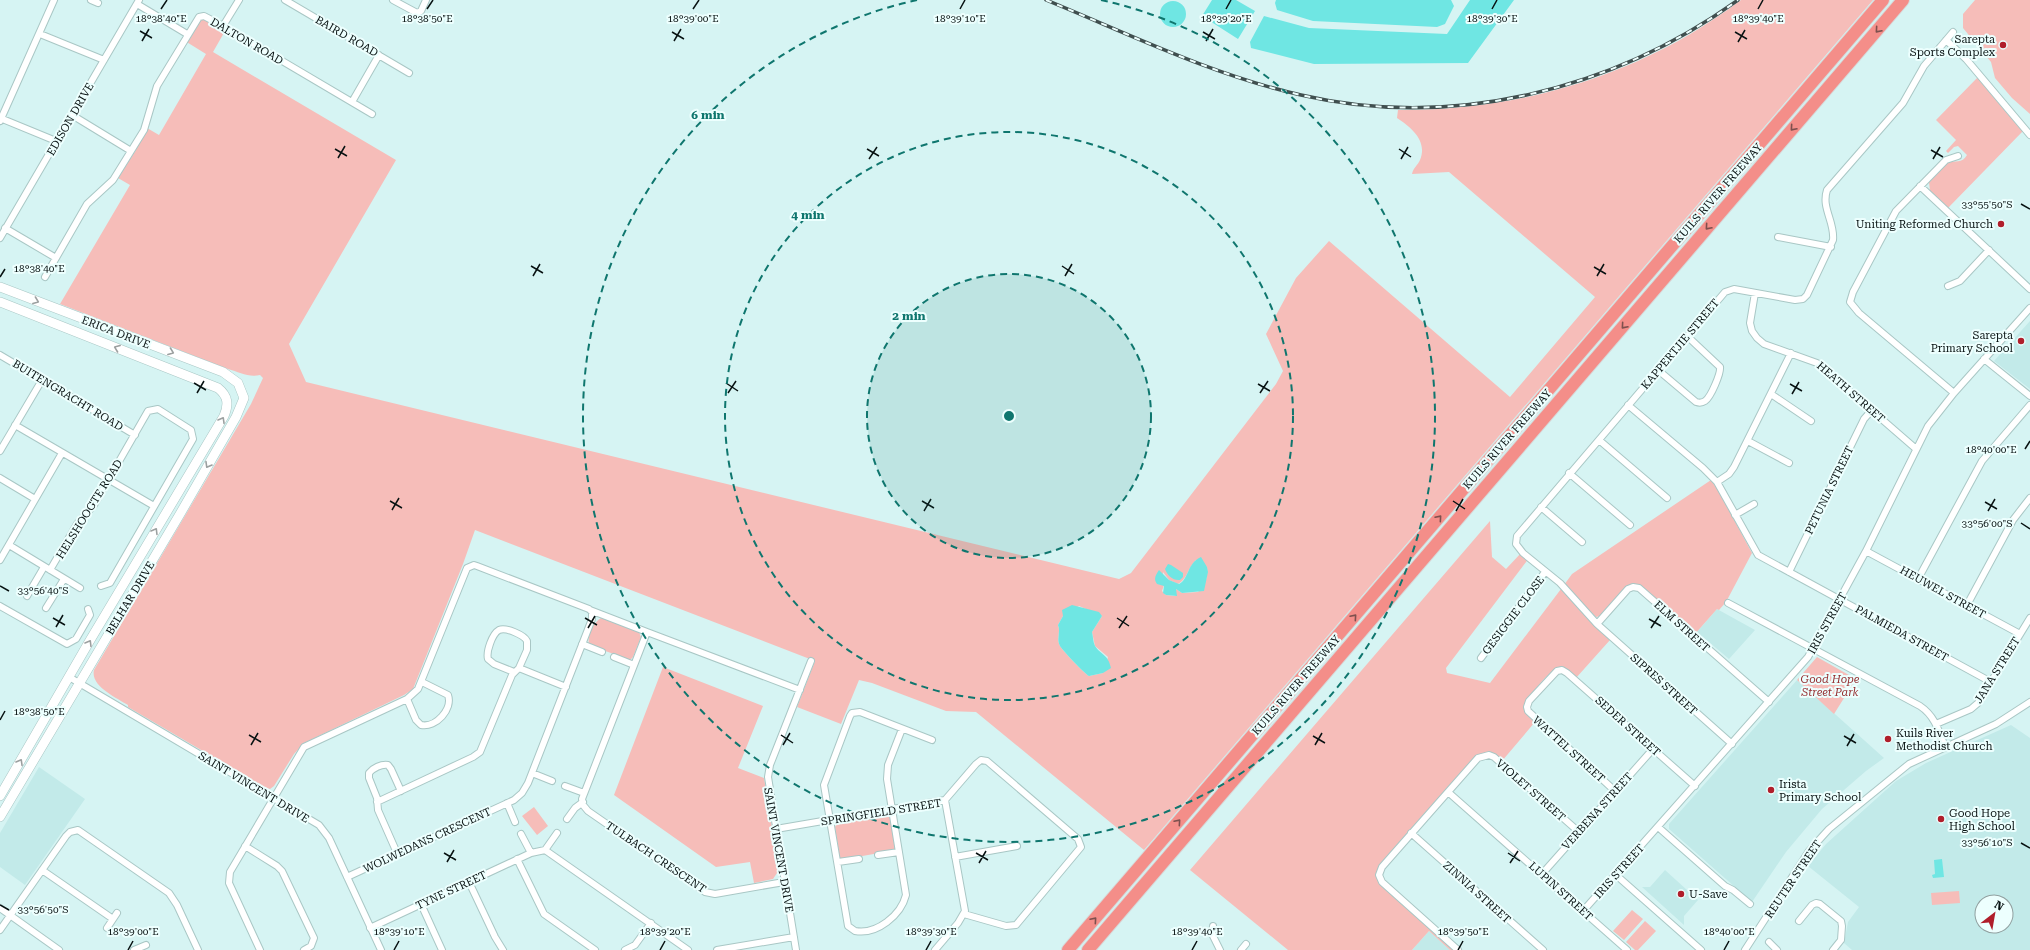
<svg xmlns="http://www.w3.org/2000/svg" width="2030" height="950" font-family="'Roboto Serif',serif">
  <style>
    .built { fill: #c2eae9; fill-rule: evenodd }
    .green { fill: #f6bdb9; fill-rule: evenodd }
    .water { fill: #6fe6e3 }
    .lines { fill: none; stroke-linecap: round; stroke-linejoin: round }
    .street-casing { stroke: #a9c7c5; stroke-width: 8 }
    .secondary-casing { stroke: #a9c7c5; stroke-width: 10 }
    .highway-casing { stroke: #d7d9d9; stroke-width: 14 }
    .street { stroke: #fff; stroke-width: 6 }
    .secondary { stroke: #fff; stroke-width: 9 }
    .highway { stroke: #f48e89; stroke-width: 12 }
    .rail-casing { stroke: #404f4f; stroke-width: 3.5 }
    .rail { stroke: #edfffe; stroke-width: 2; stroke-dasharray: 6; stroke-linecap: butt }
    .oneway { stroke: #7e504e }
    .oneway2 { stroke: #9ca0a0 }
    .ticks { fill: none; stroke: #081212; stroke-width: 1.5 }
    .ring { fill: none; stroke: #0f766e; stroke-width: 2; stroke-dasharray: 7 5 }
    .poi-dot { fill: #b01e2b; stroke: #edfffe; stroke-width: 1.5 }
    .labels { text-anchor: middle; stroke-width: 4; stroke-linejoin: round; paint-order: stroke }
    .street-label { font-size: 11px; fill: #081212; stroke: #edfffe }
    .poi-label { font-size: 11px; fill: #081212; stroke: #edfffe; text-anchor: start }
    .park-label { font-size: 11px; font-style: italic; fill: #952e30; stroke: #edfffe }
    .ticks-label { font-size: 10px; text-anchor: middle; fill: #081212; stroke: #edfffe; stroke-width: 4; stroke-linejoin: round; paint-order: stroke }
    .centre { fill: #0f766e; stroke: #edfffe; stroke-width: 2 }
    .ring-label { font-size: 12px; text-anchor: middle; font-weight: bold; fill: #0f766e; stroke: #edfffe; stroke-width: 4; stroke-linejoin: round; paint-order: stroke }
  </style>
  <rect width="100%" height="100%" fill="#d6f4f3"/>
  <!-- built -->
  <path class="built" d="M2030,321v68l-36,-28z
    M1717,609l38,21 -26,29 -32,-27z
    M1797,680l87,78 -18,13 -44,38 -36,43 -34,50 -83,-73v-5z
    M2011,725l19,13v212h-178l-8,-7 4,-21 11,-15 -51,-41 18,-22 70,-63 30,-18zM1982,902h24v24h-24z
    M39,767l46,32 -60,86 -25,-18v-34z
    M1665,870l33,30 -14,16v9l-42,-38h8z
    M1429,931l21,19h-38z"/>
  <!-- green -->
  <path class="green" d="M1741,0h132l-729,850 -168,-138 -30,-1 -74,-28 -13,-3 -18,44 -44,-17 18,-46 -340,-131 -12,34 -50,125 -9,6 -100,48 -10,11 -20,32 -4,3 -6,-2 -136,-80v-2c-11,-7 -38,-19 -34,-35l157,-266 12,-26 -3,-3c-11,3 -21,-3 -32,-6l-168,-65 70,-119 -12,-7 18,-28v-4l11,-18 12,7 47,-81 -21,-13 13,-21 6,-1 21,12 -12,21 183,108 -107,184 17,38 813,197 12,-6 145,-189 7,-13 -17,-37 30,-56 33,-37 181,156 85,-100 -146,-125 -37,2c1,-6 6,-9 8,-14 8,-19 -9,-33 -23,-42l1,-8c123,1 244,-35 343,-110zM1196,560l11,7c1,11 -2,18 -9,25l-16,1 -6,-4v7l-10,-1 -4,-4 2,-6h-2l1,-13 6,8 9,4c9,-4 10,-17 18,-24zM1079,606l23,10 -10,16 3,14 13,11 -5,16 -14,3c-4,-2 -27,-26 -29,-30 -4,-7 1,-14 -2,-21l5,-9z
    M1975,0h55v114l-18,-16 -17,-20 -4,-16 -28,-34v-14z
    M1978,77l45,54 -75,77 -18,-17 -1,-9c3,-5 12,-16 18,-19 8,-3 15,1 20,-8l-9,-9 -4,1 -6,6 -2,-2 10,-11 -20,-20z
    M1711,480l7,10 34,63 -26,49 -7,8 -2,-1 -22,25 -55,-48 -6,-2 -34,32 -4,1 -32,-32 8,-11z
    M1490,521l2,36 14,12 16,-17 7,6 -83,110 1,5 43,10 71,-94 32,35 17,16 -34,38 -21,-9c-12,10 -26,25 -30,40l3,7 7,6 -33,39 -8,-6 -10,-2 -8,5 -100,116 79,76h-5l-21,-19 -17,19h-124l-98,-80z
    M601,618l38,14 2,5 -8,20 -3,3 -41,-15c-2,-10 4,-22 12,-27z
    M1817,657l39,22 -22,35 -37,-34z
    M663,667l100,39 -25,62 26,10 15,92 -6,9 -19,4 -4,-21 -34,5 -102,-72z
    M534,807l14,19 -11,9 -15,-19z
    M886,814l5,5 5,31 -56,10 -5,-33 2,-4z
    M1959,891l1,12 -28,2 -1,-12z
    M1632,910l11,9 -19,21 -11,-9z
    M1645,921l11,10 -18,19h-3l-9,-8z"/>
  <!-- water -->
  <path class="water" d="M1212,0h24l19,11 -17,28 -36,-23z
    M1276,0h175l3,6 -9,18 -8,3 -124,-6 -36,-11 -2,-7z
    M1470,0h44l-46,63 -154,1 -63,-16 -1,-6 14,-26 45,12 138,6z
    M1160 14a13 13 0 1 1 26 0a13 13 0 1 1-26 0Z
    M1201,557l6,10 1,5 -4,19 -22,2 -6,-4 1,7 -11,-1 -3,-2 1,-7 -7,-2c-4,-6 -1,-9 2,-14l10,10 10,4c10,-5 8,-21 22,-27z
    M1168,564l3,1 12,8v4l-3,3c-7,1 -13,-5 -15,-11z
    M1072,605l27,7 3,4 -10,16c1,4 1,10 3,14 6,9 13,8 16,22l-8,5 -14,3c-4,-2 -27,-26 -29,-30 -4,-7 1,-14 -2,-21l5,-9 -1,-6z
    M1942,859l2,18 -11,1 -1,-3 3,-1 -1,-14z"/>
  <g class="lines">
    <!-- street casing -->
    <g class="street-casing">
      <path id="street" d="M91,0l7,3
        M285,0l124,73
        M393,0l24,13 4,-2 5,-11
        M137,4l50,30
        M223,26l16,-26
        M40,34l64,26
        M1946,40l20,19 64,76
        M352,102l27,-47
        M72,115l59,36
        M0,118l56,23
        M0,121l54,-121
        M1920,186l110,103
        M5,228l51,30
        M1778,237l53,10
        M0,238l139,-238
        M45,277l42,-73 26,-24 31,-50 13,-44 42,-69 5,-1 19,10 149,88
        M1948,286l12,-5 29,-31
        M1755,293l-5,30 2,8 5,7 7,6 53,19 98,85
        M0,355l135,80
        M1984,359l46,37
        M1658,370l38,32c3,1 6,1 9,-1 6,-4 16,-28 15,-34l-33,-31
        M1954,393l-95,-80 -9,-11 3,-10 43,-81 50,-51 12,-4
        M1771,394l40,27
        M1628,405l75,63 14,14 41,73 233,127
        M15,425l139,81
        M1599,440l68,58
        M1748,441l41,22
        M0,451l42,-71
        M1569,473l61,52
        M0,478l35,21
        M1717,482l12,-8 5,-7 57,-114
        M1541,507l41,35
        M1735,515l19,-11
        M9,545l71,43
        M1866,551l154,83
        M0,560l62,-107
        M50,570l27,-46 17,-19 54,-94 10,-2 33,21 2,9 -83,144 -9,3
        M1789,572l75,-153 8,-9
        M1918,579l64,-118 48,-56
        M27,596l17,-29
        M1728,603l192,103c15,10 19,25 25,41
        M1967,605l46,-85 17,-22
        M0,606l67,38 9,-5 14,-24 -2,-6
        M46,608l18,-29
        M590,610l57,22
        M1597,624l31,-35 5,-2 6,1 130,114
        M582,644l20,8
        M614,657l20,8
        M1481,658l64,-86
        M514,672l-20,-8 -6,-5c-2,-7 4,-25 11,-29 7,-3 25,5 28,11v9l-8,18
        M69,677l250,148 10,13 52,112
        M407,699l9,21 5,5c15,3 32,-16 27,-30l-26,-13
        M1936,724l35,-15 7,-6 52,-85
        M902,729l-14,36 -1,14 19,116c-5,20 -29,40 -51,36l-7,-5 -24,-141 26,-69 2,-3 8,-1 72,28
        M1732,744l-135,-120 -37,-41 -37,-30 -7,-9 1,-8 208,-244 9,-3 61,11 8,-1 4,-4 26,-55c2,-18 -12,-32 -6,-50l76,-87 21,-37 29,-34
        M532,773l20,8
        M565,786l19,7
        M1615,791l-87,-80 -1,-4 2,-6 28,-30 5,-1 5,3 128,113
        M1448,792l30,-34 11,-3 5,2 85,75
        M377,802l96,-45 7,-5 32,-77 7,-7 47,19
        M507,803l8,19
        M567,819l8,-11 8,-6
        M1658,827l67,59 8,4 17,14
        M776,829l169,-29 31,-36 5,-4 6,1 91,78 3,8 -65,78 -10,1 -42,-12
        M1411,833l132,117
        M521,834l10,19
        M245,846l32,20 5,5 32,67 -3,8 -7,4
        M545,850l12,-17
        M397,853l-19,-43 -1,-12 -8,-20v-5c4,-5 12,-9 19,-8l3,4 10,22
        M878,855l21,-3
        M955,857l62,-11
        M517,859l27,55 51,36
        M838,862l21,-3
        M42,870l71,49
        M1542,874l111,-125
        M1616,875l85,75
        M469,882l26,55 8,13
        M784,882l-69,12 -10,-2 -117,-81 -5,-6 -1,-6 65,-167 153,58
        M421,904l21,46
        M0,908l59,42
        M1583,911l225,-254 58,-106 62,-125 26,-33 76,-85
        M1799,921l13,-16 4,-2 4,1 21,17 1,5 -1,14 -8,10
        M1213,926l-1,8 8,16
        M107,928l10,-15
        M370,928l161,-75 14,-3 143,100
        M0,930l66,-94 4,-4 8,-2 91,63 8,12 21,45
        M1769,942l8,8
        M134,950l12,-5
        M260,950l-31,-67 1,-11 74,-125 103,-48 11,-10 49,-121 7,-3 3,1 112,43 3,3v7l-64,164 -6,10 -8,7 -167,77
        M625,950l10,-5 16,-22
        M717,950l77,-13
        M796,950l-28,-173 2,-12 41,-104
        M935,950l23,-27 7,-12 -20,-111
        M1241,950l5,-6
        M1458,950l-76,-68 -3,-7 3,-8 66,-75 179,158
        M1745,950l64,-99 20,-22 80,-65 87,-40 34,-22"/>
    </g>
    <!-- secondary casing -->
    <g class="secondary-casing">
      <path id="secondary" d="M0,287l223,85 15,11 6,15 -8,19 -56,97 -180,303
        M0,302l218,86c10,8 11,16 6,28l-135,226 -89,154"/>
    </g>
    <!-- highway casing -->
    <g class="highway-casing">
      <path id="highway" d="M1068,950l815,-950
        M1088,950l815,-950"/>
    </g>
    <!-- street -->
    <use href="#street" class="street"/>
    <!-- secondary -->
    <use href="#secondary" class="secondary"/>
    <!-- highway -->
    <use href="#highway" class="highway"/>
    <!-- rail casing -->
    <g class="rail-casing">
      <path id="rail" d="M1046,0c83,34 166,75 255,95 151,35 312,-5 437,-95"/>
    </g>
    <!-- rail -->
    <use href="#rail" class="rail"/>
  </g>
  <!-- one-way arrows -->
  <defs><path id="oneway-chevron" d="M-2-3.5L2.5 0L-2 3.5" fill="none" stroke-width="1.6" stroke-linecap="round" stroke-linejoin="round"/></defs>
  <g class="oneway">
    <use href="#oneway-chevron" transform="translate(1878 30) rotate(131)"/>
    <use href="#oneway-chevron" transform="translate(1793 128) rotate(131)"/>
    <use href="#oneway-chevron" transform="translate(1708 227) rotate(131)"/>
    <use href="#oneway-chevron" transform="translate(1624 326) rotate(131)"/>
    <use href="#oneway-chevron" transform="translate(1439 518) rotate(-49)"/>
    <use href="#oneway-chevron" transform="translate(1354 617) rotate(-49)"/>
    <use href="#oneway-chevron" transform="translate(1178 822) rotate(-49)"/>
    <use href="#oneway-chevron" transform="translate(1094 920) rotate(-49)"/>
  </g>
  <g class="oneway2">
    <use href="#oneway-chevron" transform="translate(36 301) rotate(21)"/>
    <use href="#oneway-chevron" transform="translate(117 348) rotate(-159)"/>
    <use href="#oneway-chevron" transform="translate(171 352) rotate(21)"/>
    <use href="#oneway-chevron" transform="translate(222 420) rotate(-60)"/>
    <use href="#oneway-chevron" transform="translate(208 465) rotate(120)"/>
    <use href="#oneway-chevron" transform="translate(155 531) rotate(-59)"/>
    <use href="#oneway-chevron" transform="translate(89 643) rotate(-59)"/>
    <use href="#oneway-chevron" transform="translate(20 762) rotate(-60)"/>
  </g>
  <!-- ticks -->
  <path class="ticks" d="M161,9l6,-9M427,9l6,-9M693,9l6,-9M960,9l5,-9M1226,9l5,-9M1492,9l5,-9M1758,9l5,-9M140,31l12,7M672,32l12,7M1203,32l12,7M1735,32l12,7M142,41l7,-12M674,41l7,-12M1206,41l7,-12M1738,42l7,-12M335,149l12,7M867,149l12,7M1399,149l12,8M1931,150l12,7M338,158l7,-12M869,159l8,-12M1401,159l7,-12M1933,159l7,-12M2021,204l9,5M531,266l12,7M1062,266l12,8M1594,267l12,7M533,276l7,-12M1065,276l7,-12M1597,276l7,-12M0,277l5,-8M194,383l12,7M726,383l12,8M1258,384l12,7M1790,384l12,7M197,393l7,-12M728,393l8,-12M1260,393l8,-12M1792,394l7,-12M2025,449l5,-8M390,501l12,7M922,501l12,7M1453,501l12,8M1985,502l12,7M392,510l7,-12M924,511l7,-12M1456,511l7,-12M1988,511l7,-12M2021,523l9,6M0,586l9,5M53,618l12,7M585,618l12,7M1117,618l12,8M1649,619l12,7M56,627l7,-12M588,628l7,-12M1119,628l8,-12M1651,628l8,-12M0,720l5,-9M249,735l12,7M781,735l12,8M1313,736l12,7M1844,736l12,7M251,745l7,-12M783,745l7,-12M1315,745l7,-12M1847,746l7,-12M2021,843l9,5M444,853l12,7M976,853l12,7M1508,853l12,8M447,862l7,-12M979,863l7,-12M1510,863l8,-12M0,905l9,5M128,950l5,-9M394,950l5,-9M660,950l5,-9M926,950l5,-9M1192,950l5,-9M1458,950l5,-9M1724,950l5,-9"/>
  <!-- distance rings -->
  <circle cx="1009" cy="416" r="142" fill="#0f766e" fill-opacity=".12"/>
  <g class="ring">
    <circle cx="1009" cy="416" r="142"/>
    <circle cx="1009" cy="416" r="284"/>
    <path d="M1101 0A426 426 0 1 1 917 0"/>
  </g>
  <!-- markers -->
  <g class="poi-dot">
    <circle cx="2003" cy="45" r="4"/>
    <circle cx="2001" cy="224" r="4"/>
    <circle cx="2021" cy="341" r="4"/>
    <circle cx="1888" cy="739" r="4"/>
    <circle cx="1771" cy="790" r="4"/>
    <circle cx="1941" cy="819" r="4"/>
    <circle cx="1681" cy="894" r="4"/>
  </g>
  <g class="labels">
    <!-- street labels -->
    <g class="street-label">
      <text transform="translate(347 36) rotate(30)" y="4">BAIRD ROAD</text>
      <text transform="translate(247 41) rotate(30)" y="4">DALTON ROAD</text>
      <text transform="translate(70 119) rotate(-60)" y="4">EDISON DRIVE</text>
      <text transform="translate(1718 193) rotate(-49)" y="4">KUILS RIVER FREEWAY</text>
      <text transform="translate(116 332) rotate(21)" y="4">ERICA DRIVE</text>
      <text transform="translate(1680 344) rotate(-50)" y="4">KAPPERTJIE STREET</text>
      <text transform="translate(1851 392) rotate(41)" y="4">HEATH STREET</text>
      <text transform="translate(68 395) rotate(31)" y="4">BUITENGRACHT ROAD</text>
      <text transform="translate(1507 439) rotate(-49)" y="4">KUILS RIVER FREEWAY</text>
      <text transform="translate(1829 490) rotate(-64)" y="4">PETUNIA STREET</text>
      <text transform="translate(89 509) rotate(-58)" y="4">HELSHOOGTE ROAD</text>
      <text transform="translate(1943 592) rotate(29)" y="4">HEUWEL STREET</text>
      <text transform="translate(130 598) rotate(-59)" y="4">BELHAR DRIVE</text>
      <text transform="translate(1513 615) rotate(-53)" y="4">GESIGGIE CLOSE</text>
      <text transform="translate(1827 623) rotate(-61)" y="4">IRIS STREET</text>
      <text transform="translate(1682 626) rotate(42)" y="4">ELM STREET</text>
      <text transform="translate(1902 633) rotate(29)" y="4">PALMIEDA STREET</text>
      <text transform="translate(1997 670) rotate(-58)" y="4">JANA STREET</text>
      <text transform="translate(1664 684) rotate(42)" y="4">SIPRES STREET</text>
      <text transform="translate(1296 685) rotate(-49)" y="4">KUILS RIVER FREEWAY</text>
      <text transform="translate(1628 726) rotate(42)" y="4">SEDER STREET</text>
      <text transform="translate(1569 749) rotate(42)" y="4">WATTEL STREET</text>
      <text transform="translate(254 787) rotate(31)" y="4">SAINT VINCENT DRIVE</text>
      <text transform="translate(1531 790) rotate(41)" y="4">VIOLET STREET</text>
      <text transform="translate(1597 811) rotate(-48)" y="4">VERBENA STREET</text>
      <text transform="translate(881 812) rotate(-9)" y="4">SPRINGFIELD STREET</text>
      <text transform="translate(427 840) rotate(-25)" y="4">WOLWEDANS CRESCENT</text>
      <text transform="translate(779 850) rotate(80)" y="4">SAINT VINCENT DRIVE</text>
      <text transform="translate(656 857) rotate(34)" y="4">TULBACH CRESCENT</text>
      <text transform="translate(1619 871) rotate(-48)" y="4">IRIS STREET</text>
      <text transform="translate(1793 879) rotate(-56)" y="4">REUTER STREET</text>
      <text transform="translate(451 890) rotate(-25)" y="4">TYNE STREET</text>
      <text transform="translate(1561 891) rotate(42)" y="4">LUPIN STREET</text>
      <text transform="translate(1477 892) rotate(42)" y="4">ZINNIA STREET</text>
    </g>
    <!-- poi labels -->
    <g class="poi-label">
      <text x="1995" y="43" text-anchor="end">Sarepta<tspan x="1995" dy="13">Sports Complex</tspan></text>
      <text x="1993" y="228" text-anchor="end">Uniting Reformed Church</text>
      <text x="2013" y="339" text-anchor="end">Sarepta<tspan x="2013" dy="13">Primary School</tspan></text>
      <text x="1896" y="737">Kuils River<tspan x="1896" dy="13">Methodist Church</tspan></text>
      <text x="1779" y="788">Irista<tspan x="1779" dy="13">Primary School</tspan></text>
      <text x="1949" y="817">Good Hope<tspan x="1949" dy="13">High School</tspan></text>
      <text x="1689" y="898">U-Save</text>
    </g>
    <!-- park labels -->
    <g class="park-label">
      <text x="1830" y="683">Good Hope<tspan x="1830" dy="13">Street Park</tspan></text>
    </g>
  </g>
  <g class="ticks-label">
    <text x="427" y="22">18°38'50"E</text>
    <text x="1226" y="22">18°39'20"E</text>
    <text x="1492" y="22">18°39'30"E</text>
    <text x="1758" y="22">18°39'40"E</text>
    <text x="161" y="22">18°38'40"E</text>
    <text x="693" y="22">18°39'00"E</text>
    <text x="960" y="22">18°39'10"E</text>
    <text x="1987" y="208">33°55'50"S</text>
    <text x="39" y="272">18°38'40"E</text>
    <text x="1991" y="453">18°40'00"E</text>
    <text x="1987" y="527">33°56'00"S</text>
    <text x="43" y="594">33°56'40"S</text>
    <text x="39" y="715">18°38'50"E</text>
    <text x="1987" y="846">33°56'10"S</text>
    <text x="43" y="913">33°56'50"S</text>
    <text x="133" y="935">18°39'00"E</text>
    <text x="399" y="935">18°39'10"E</text>
    <text x="665" y="935">18°39'20"E</text>
    <text x="931" y="935">18°39'30"E</text>
    <text x="1197" y="935">18°39'40"E</text>
    <text x="1463" y="935">18°39'50"E</text>
    <text x="1729" y="935">18°40'00"E</text>
  </g>
  <circle cx="1009" cy="416" r="6" class="centre"/>
  <g class="ring-label">
    <text x="708" y="119">6 min</text>
    <text x="808" y="219">4 min</text>
    <text x="909" y="320">2 min</text>
  </g>
  <!-- north arrow -->
  <g transform="translate(1994 914) rotate(31)"><circle r="19" fill="#edfffe" stroke="#91a0a0"/>
  <path d="M0-3L7 15L0 10L-7 15Z" fill="#b01e2b"/>
  <text y="-6" font-size="11" font-weight="bold" text-anchor="middle" fill="#081212">N</text>
  </g>
</svg>
